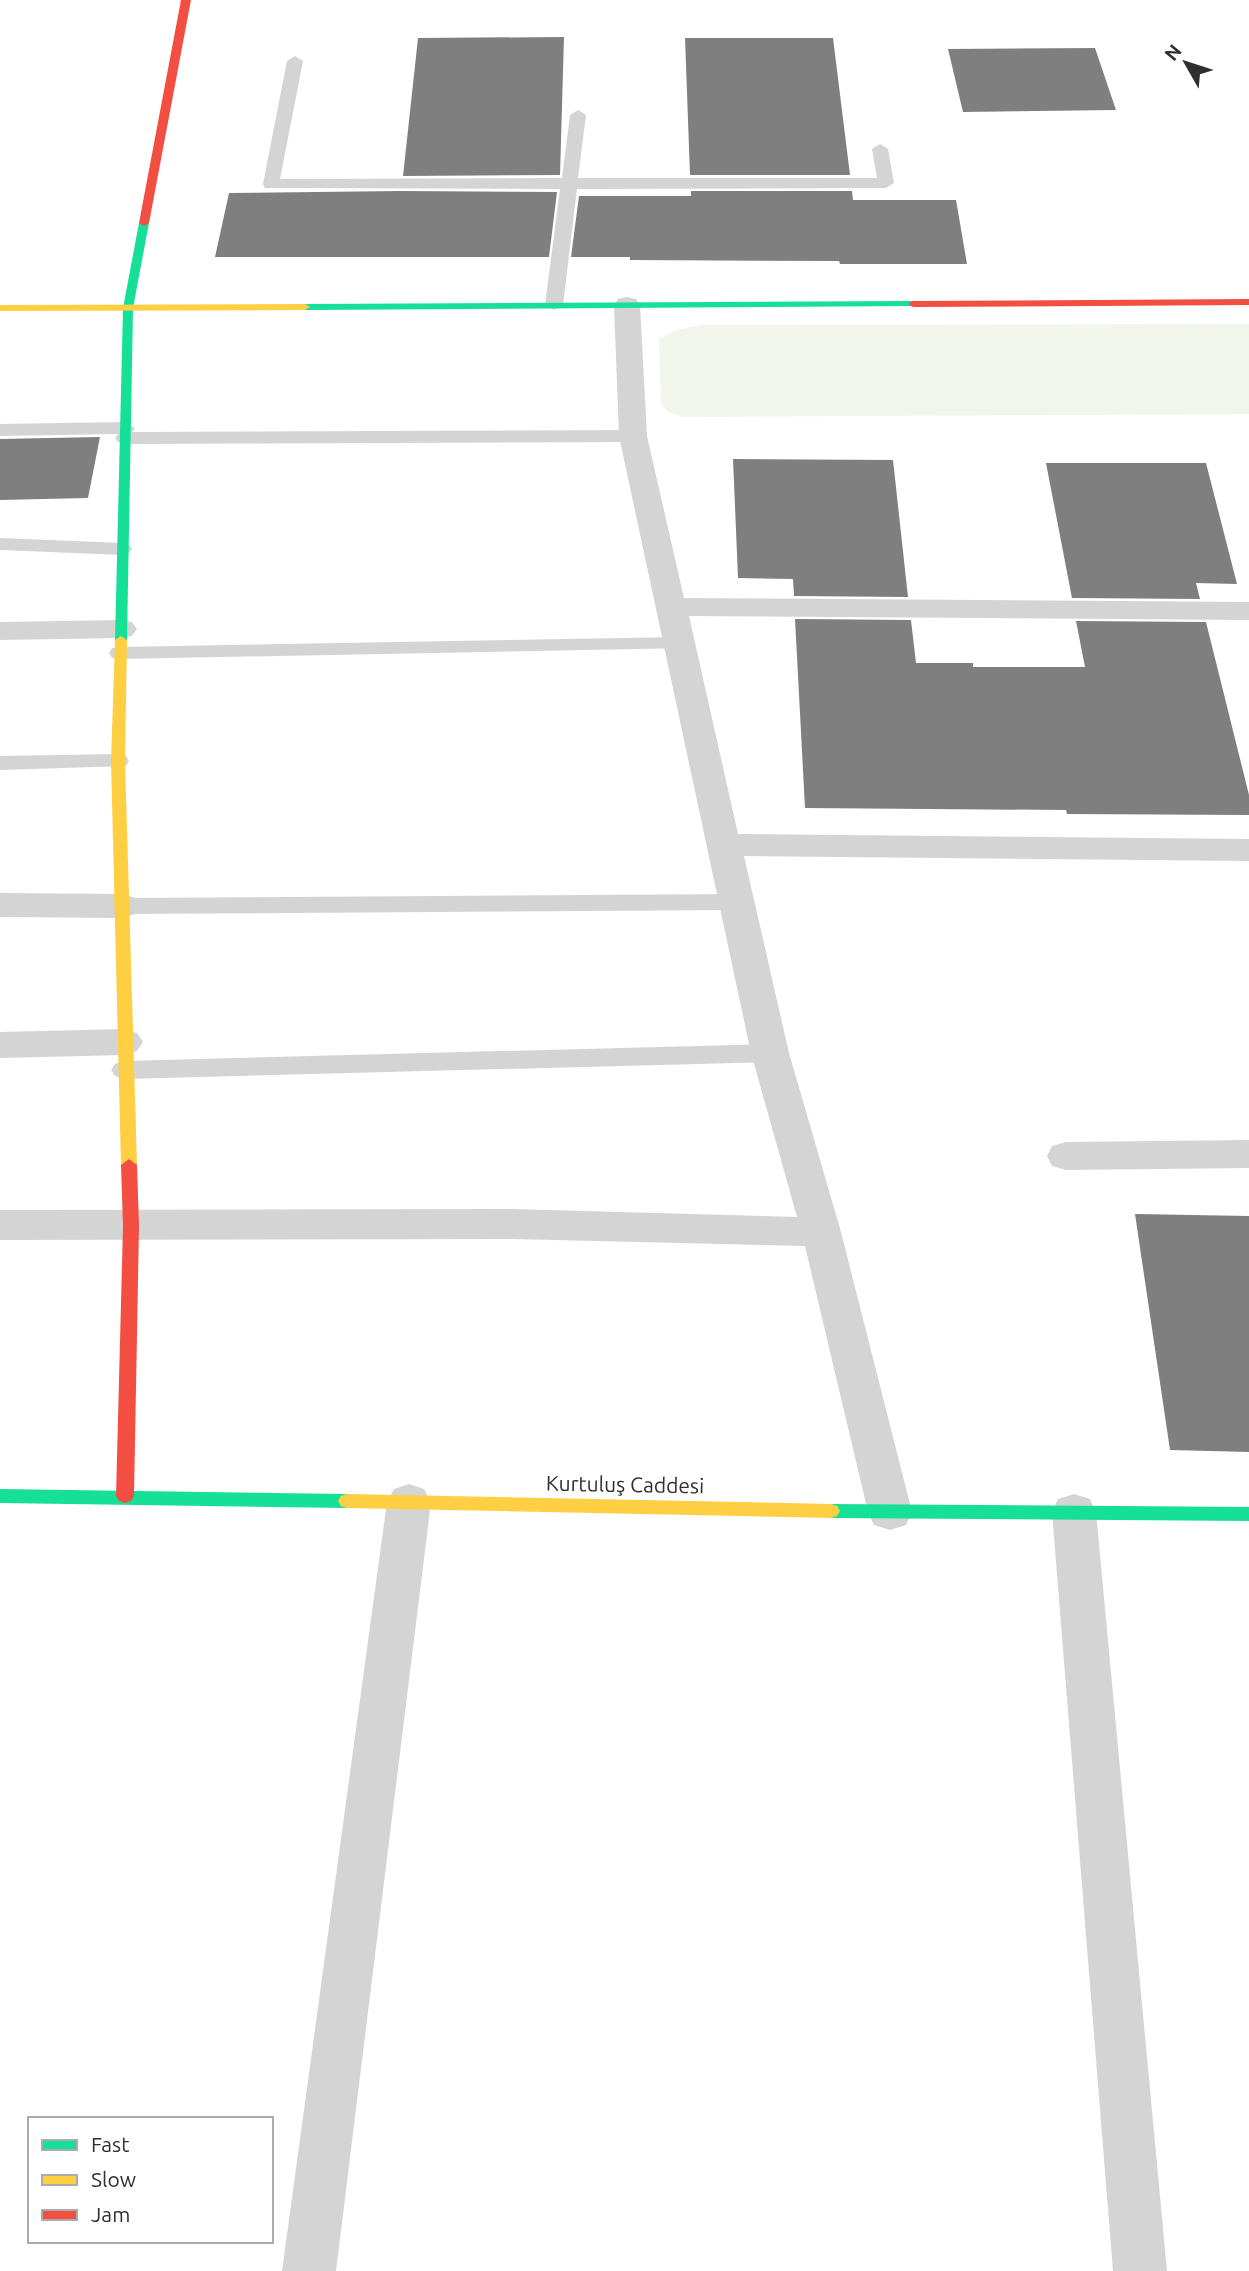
<svg xmlns="http://www.w3.org/2000/svg" width="1249" height="2271" font-family="Ubuntu,sans-serif">
  <style>
    .green { fill: #f2f5ec }
    .building { fill: #7f7f7f }
    .lines { fill: none; stroke-linecap: round; stroke-linejoin: round }
    .lane { fill: #d4d4d4; fill-rule: evenodd }
    .street { fill: #d4d4d4; fill-rule: evenodd }
    .fast { fill: #16e098; fill-rule: evenodd }
    .slow { fill: #ffcf43; fill-rule: evenodd }
    .jam { fill: #f24e42; fill-rule: evenodd }
    .labels { text-anchor: middle; stroke-width: 7; stroke-linejoin: round; paint-order: stroke }
    .street-label { font-size: 21px; fill: #2f2f2f; stroke: #fff }
  </style>
  <rect width="100%" height="100%" fill="#fff"/>
  <!-- green -->
  <path class="green" d="M1249,324v90l-568,3 -14,-6 -6,-7 -2,-65 18,-9 24,-5z"/>
  <!-- building -->
  <path class="building" d="M564,37l-4,138 -157,1 15,-138z
    M685,38h148l17,137h-160z
    M1095,48l21,62 -153,2 -15,-63z
    M401,191l156,1 -8,65h-334l14,-64z
    M691,191h161l1,9h103l11,64h-127l-1,-3 -209,-1v-3h-59l8,-61h112z
    M100,437l-12,61 -88,2v-61z
    M733,459l160,1 15,137 -114,-1 -1,-17 -55,-1z
    M1046,463h160l31,121 -41,-1 4,16 -128,-1z
    M795,619l116,1 5,43h57v4h112l-9,-46 130,1 43,173v20l-182,-1 -1,-4 -261,-2z
    M1135,1214l114,2v236l-79,-2z"/>
  <g class="lines">
    <!-- lane -->
    <path class="lane" d="M295,56l8,5 -23,118 282,-1 8,-63 8,-5 8,5 -8,63h299l-5,-29 8,-5 8,5 6,34 -8,5 -309,1 -14,116 -9,5 -9,-5 15,-116 -295,-1 -2,-4 24,-123z
      M125,422l10,6 -3,4 501,-2 10,6 -10,6 -508,2 -7,-2 -3,-4 3,-4 -118,2v-12z
      M0,538l122,5 7,2 3,4 -3,4 -7,2 -122,-5z
      M680,637l8,1 3,5 -3,5 -568,11 -8,-1 -3,-5 3,-5 8,-1z
      M118,754l8,2 3,5 -3,5 -126,4v-14z
      M736,894l8,2 4,6 -4,6 -8,2 -613,4 -8,-2 -4,-6 4,-6 8,-2z
      M770,1044l9,3 4,6 -4,6 -9,3 -646,17 -9,-3 -4,-6 4,-6 9,-3z"/>
    <!-- street -->
    <path class="street" d="M627,297l9,2 4,6 7,131 37,162 565,4v18l-560,-4 49,218 511,5v22l-505,-5 45,197 52,179 71,280 -6,13 -16,5 -16,-5 -6,-13 -63,-266 -294,-7 -511,1v-30l511,-1 286,8 -46,-164 -132,-617 -5,-131 4,-6z
      M121,620l11,2 5,7 -5,7 -11,2 -121,2v-18z
      M0,893l123,1 12,4 6,8 -6,8 -12,4 -123,-1z
      M124,1029l13,4 6,9 -6,9 -13,4 -124,3v-26z
      M1249,1140v28l-183,2 -14,-4 -5,-10 5,-10 14,-4z
      M409,1484l15,5 7,13 -95,769h-54l105,-769 7,-13z
      M1074,1494l16,5 6,13 71,759h-54l-61,-759 6,-13z"/>
    <!-- fast -->
    <path class="fast" d="M144,220l5,3 -16,85 -6,332 -6,4 -6,-4 8,-332 16,-85z
      M913,301l5,3 -1,2 -612,4 -5,-3 5,-3z
      M0,1489l347,5 6,2 3,5 -3,5 -6,2 -347,-5z
      M831,1504l418,3v14l-418,-3 -6,-2 -3,-5 3,-5z"/>
    <!-- slow -->
    <path class="slow" d="M0,305l305,-1 5,3 -5,3 -305,1z
      M121,636l6,4 -2,121 12,404 -8,6 -8,-6 -10,-404 4,-121z
      M347,1494l484,10 6,2 3,5 -3,5 -6,2 -484,-10 -6,-2 -3,-5 3,-5z"/>
    <!-- jam -->
    <path class="jam" d="M181,0h10l-42,223 -5,3 -5,-3z
      M1249,299v6l-336,2 -5,-3 5,-3z
      M129,1159l8,6 2,61 -5,270 -3,5 -6,2 -6,-2 -3,-5 7,-270 -2,-61z"/>
  </g>
  <g class="labels">
    <!-- street labels -->
    <g class="street-label">
      <text transform="translate(625 1485) rotate(1)" y="7">Kurtuluş Caddesi</text>
    </g>
  </g>
  <!-- legend -->
  <rect x="28" y="2117" width="245" height="126" fill="#ffffff" stroke="#acacac" stroke-width="2"/>
  <rect x="42" y="2140" width="35" height="10" fill="#16e098" stroke="#acacac" stroke-width="2"/>
  <text x="91" y="2152" font-size="21" fill="#2f2f2f">Fast</text>
  <rect x="42" y="2175" width="35" height="10" fill="#ffcf43" stroke="#acacac" stroke-width="2"/>
  <text x="91" y="2187" font-size="21" fill="#2f2f2f">Slow</text>
  <rect x="42" y="2210" width="35" height="10" fill="#f24e42" stroke="#acacac" stroke-width="2"/>
  <text x="91" y="2222" font-size="21" fill="#2f2f2f">Jam</text>
  <!-- north arrow -->
  <g transform="translate(1186 63) rotate(309)" stroke="#ffffff" stroke-width="5" paint-order="stroke">
  <path d="M0-5L12 26L0 18L-12 26Z" fill="#2f2f2f"/>
  <text y="-10" font-size="19" font-weight="bold" text-anchor="middle" fill="#2f2f2f">N</text>
  </g>
</svg>
